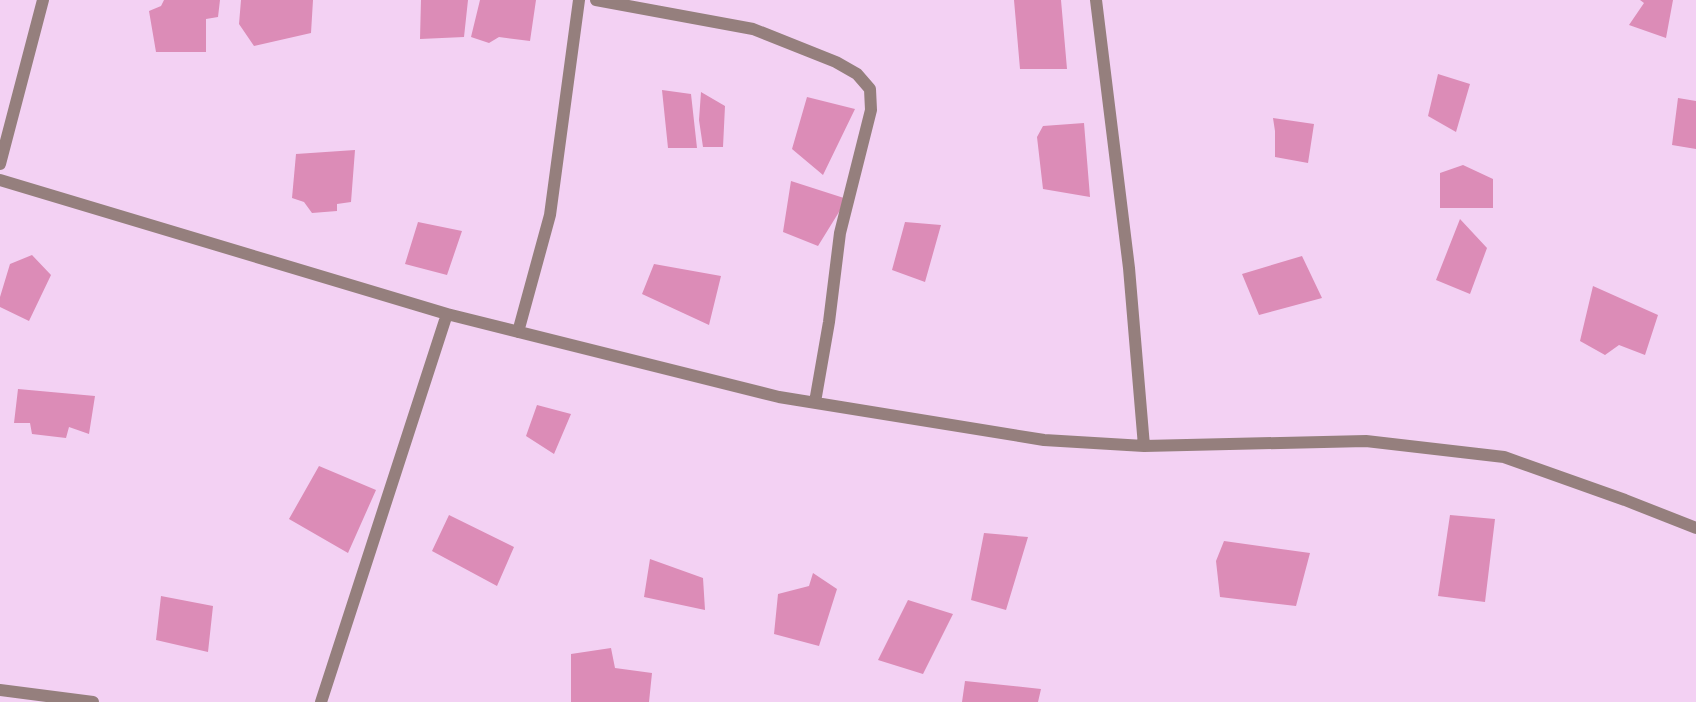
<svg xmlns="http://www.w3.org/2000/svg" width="1696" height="702" font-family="Literata,serif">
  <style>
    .building { fill: #dc8cb7 }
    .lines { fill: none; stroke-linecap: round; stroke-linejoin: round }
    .street { stroke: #957f7d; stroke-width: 12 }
  </style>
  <rect width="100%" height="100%" fill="#f3d1f3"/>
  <!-- building -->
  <path class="building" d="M164,0h56l-2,17 -12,2v33h-50l-7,-41 12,-5z
    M241,0h72l-2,33 -57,13 -15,-22z
    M421,0h47l-4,37 -44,2z
    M480,0h56l-6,41 -31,-4 -10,6 -18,-6z
    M1014,0h47l6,69h-47z
    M1640,0h33l-7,38 -37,-13 15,-22z
    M1438,74l32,10 -14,48 -28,-16z
    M662,90l29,4 6,54h-29z
    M701,92l24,14 -2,41h-20l-4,-27z
    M807,97l48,12 -32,66 -31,-26z
    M1678,98l18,3v48l-24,-4z
    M1273,118l41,6 -6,39 -33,-6v-26z
    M1084,123l6,74 -47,-8 -6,-52 6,-11z
    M355,150l-4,52 -14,2v7l-25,2 -8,-11 -12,-4 4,-44z
    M1463,165l30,14v29h-53v-35z
    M791,181l56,18 -29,47 -35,-14z
    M1460,219l27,29 -17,46 -34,-14z
    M418,222l44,9 -15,44 -42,-11z
    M905,222l36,3 -16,57 -33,-12z
    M32,255l19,20 -22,46 -29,-14v-10l10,-33z
    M1302,256l20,42 -63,17 -17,-41z
    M654,264l67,12 -12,49 -67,-31z
    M1593,286l65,29 -13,40 -26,-10 -14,10 -25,-14z
    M18,389l77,7 -6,38 -20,-7 -3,11 -34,-4 -2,-11h-16z
    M537,405l34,9 -17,40 -28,-18z
    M319,466l57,24 -28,63 -59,-34z
    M449,515l65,32 -17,39 -65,-35z
    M1450,515l45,4 -10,83 -47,-6z
    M984,533l44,4 -22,73 -35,-10z
    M1224,541l86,12 -14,53 -76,-9 -4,-36z
    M650,559l53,19 2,32 -61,-13z
    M813,573l24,16 -18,57 -45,-12 4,-40 31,-8z
    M161,596l52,10 -5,46 -52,-12z
    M908,600l45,14 -30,60 -45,-14z
    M611,648l4,20 37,5 -3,29h-78v-48z
    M965,681l76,8 -3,13h-76z"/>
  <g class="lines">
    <!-- street -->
    <path class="street" d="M596,0l157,29 83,33 21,12 13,15 1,21 -31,123 -11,89 -14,80
      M1096,0l33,268 15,178
      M0,164l43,-164
      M0,180l447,134 332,83 265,43 100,6 222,-5 138,16 121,43 71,28
      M518,332l32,-117 29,-215
      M0,690l93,12
      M321,702l126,-388"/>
  </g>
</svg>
